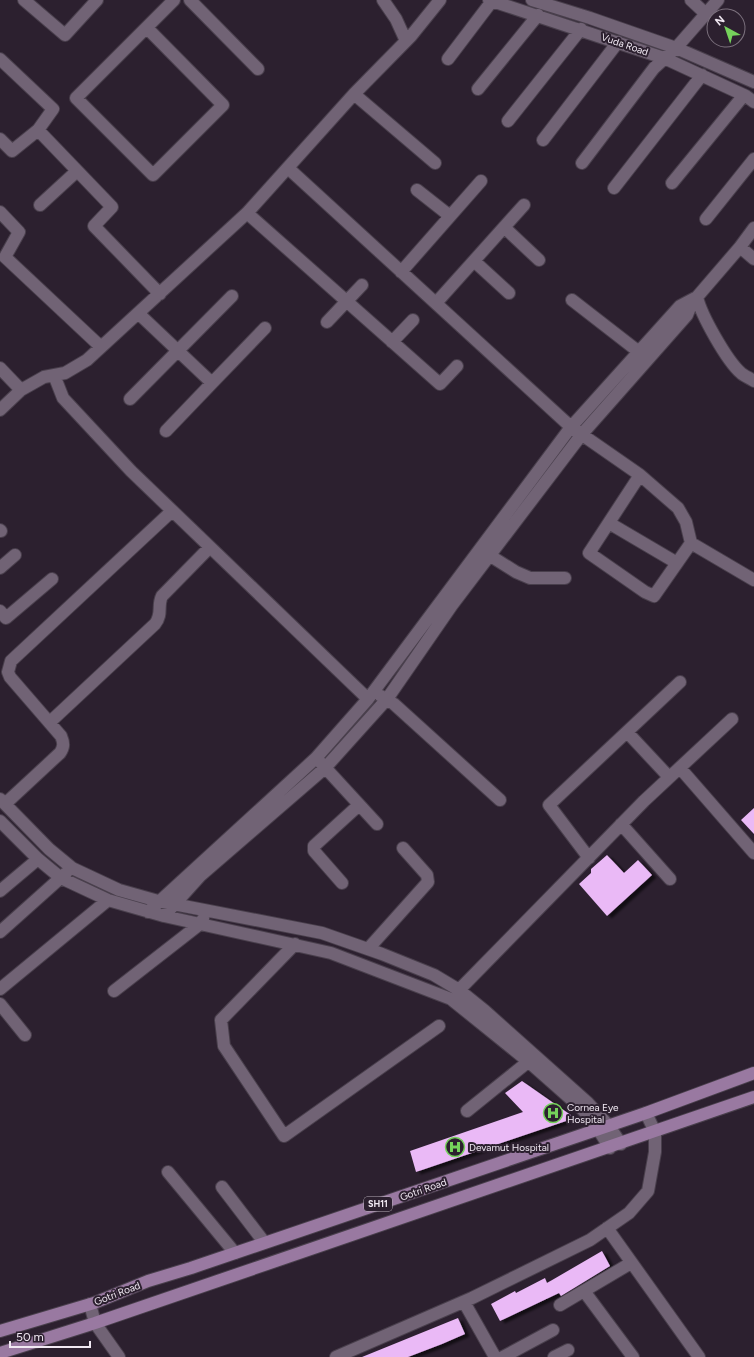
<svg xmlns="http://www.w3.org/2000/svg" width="754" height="1357" font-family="Figtree,sans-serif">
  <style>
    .building { fill: #eab9f6; filter: url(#shadow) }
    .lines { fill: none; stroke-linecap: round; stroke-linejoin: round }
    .minor-casing { stroke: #493f4c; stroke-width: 14 }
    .major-casing { stroke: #493f4c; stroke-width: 14 }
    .minor { stroke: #716375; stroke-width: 12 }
    .major { stroke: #9979a1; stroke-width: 12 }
    .labels { text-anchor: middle; stroke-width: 4; stroke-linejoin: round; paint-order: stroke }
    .shield { fill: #2c202f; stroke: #b6adb8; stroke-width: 1 }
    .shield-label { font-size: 9px; font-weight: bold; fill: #f1e9f3 }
    .street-label { font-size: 10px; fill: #f1e9f3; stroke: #2c202f }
    .poi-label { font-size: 10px; fill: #f1e9f3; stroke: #2c202f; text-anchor: start }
  </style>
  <defs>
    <filter id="shadow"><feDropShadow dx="4.5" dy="2.5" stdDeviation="1" flood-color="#0009"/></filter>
  </defs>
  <rect width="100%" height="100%" fill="#2c202f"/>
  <!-- building -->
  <path class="building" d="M754,808v26l-13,-14z
    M607,855l17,18 14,-13 14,15 -45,41 -28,-32 12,-11v-4z
    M522,1081l53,37 -159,54 -6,-21 113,-39 -18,-19z
    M602,1251l8,15 -49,30 -2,-3 -59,28 -9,-17 24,-13 1,2 29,-15 2,5z
    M458,1318l7,16 -23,10 -34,13h-46z"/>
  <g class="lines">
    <!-- minor casing -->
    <g class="minor-casing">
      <path id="minor" d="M24,0l41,35 32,-35
        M190,0l68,69
        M383,0l13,19 10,22
        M489,0l175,58 82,38 8,6
        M532,0l58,18 86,30 78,34
        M691,0l15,14
        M147,28l76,77 -70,70 -77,-77 98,-98
        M0,59l53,50 -15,21 74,77 -18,19 66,68
        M448,59l44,-58
        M478,89l60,-74
        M354,94l81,69
        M508,121l73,-92
        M0,139l12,12 26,-21
        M543,140l75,-98
        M582,163l72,-95 22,-20 42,-48
        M288,168l283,259 69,48 -51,78 56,39 9,4 37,-53 63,37
        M672,183l72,-88
        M614,188l88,-113
        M417,190l33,26
        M40,205l37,-34
        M0,212l19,20 -14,25 96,90
        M247,213l193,171 17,-18
        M706,219l48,-60
        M504,227l35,33
        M740,247l14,12
        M474,261l35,32
        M401,272l80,-91
        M697,297c4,18 30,64 44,76 3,3 9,5 13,8
        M572,300l67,52
        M436,303l88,-98
        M138,313l74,70 -46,48
        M327,322l35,-37
        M392,342l21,-22
        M0,368l21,22
        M54,375l9,23 68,73 237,228
        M212,383l53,-55
        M130,399l102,-103
        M0,410l21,-20 23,-13 21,-4 22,-13 160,-147 107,-119 57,-58 29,-36
        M640,475l38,33 8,14 5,21
        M609,523l68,40
        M0,530l1,1
        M489,555l27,17 14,6h35
        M0,568l15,-13
        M0,611l6,7 46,-39
        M381,696l13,8 106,96
        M50,722l105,-98c8,-10 2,-18 7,-28l48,-49
        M627,732l42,45
        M320,762l57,62
        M680,768l74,85
        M0,799l49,50 23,19 47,22 39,11 164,32 60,21 52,21 25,15 26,21 103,92 21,23 12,18
        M5,804l55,-51c4,-6 4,-10 1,-17l-51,-59 -2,-5 3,-11 161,-150
        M0,821l38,38 23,19 47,22 56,16 167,37 120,46 78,63 52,46 12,13 17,27
        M621,824l49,55
        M589,858l-40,-53 131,-123
        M342,883l-28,-32v-5l45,-41
        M0,891l38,-32
        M148,912l168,-154 52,-59 203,-272 109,-121 17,-9 43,-50 14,-19
        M164,916l36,-40 125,-108 62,-69 65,-94 130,-171 105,-119 6,-15
        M0,932l66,-59
        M295,944l-74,76 3,26 60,90 155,-110
        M368,949l60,-67 -1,-7 -24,-27
        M0,989l108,-89
        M459,990l185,-189 88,-82
        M114,991l86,-67 3,-5
        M0,1004l25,31
        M467,1111l67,-54
        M168,1172l67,81
        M222,1187l42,55
        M607,1228l92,129
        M584,1291l49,66
        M464,1302l31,55
        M90,1304l5,19 24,34
        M560,1305l71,-42
        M336,1357l136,-59 118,-58 39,-27 19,-22 7,-39v-20l-9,-19
        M503,1357l50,-27
        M554,1357l14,-7"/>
    </g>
    <!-- major casing -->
    <g class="major-casing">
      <path id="major" d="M0,1331l94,-28 54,-22 43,-13 455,-155 108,-40
        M0,1353l95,-30 659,-226"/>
    </g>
    <!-- minor -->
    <use href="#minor" class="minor"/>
    <!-- major -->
    <use href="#major" class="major"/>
  </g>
  <!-- icons -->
  <defs>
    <g id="hospital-ring" transform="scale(1)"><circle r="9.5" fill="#2c202f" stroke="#75d25b" stroke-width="1.5"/><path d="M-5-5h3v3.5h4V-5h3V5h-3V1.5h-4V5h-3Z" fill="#75d25b"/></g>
  </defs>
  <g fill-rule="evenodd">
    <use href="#hospital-ring" x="553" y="1113"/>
    <use href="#hospital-ring" x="455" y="1147"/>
  </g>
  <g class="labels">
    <!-- shield labels -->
    <rect class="shield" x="364" y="1197" width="28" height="14" rx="3"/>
    <g class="shield-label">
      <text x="378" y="1207">SH11</text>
    </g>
    <!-- street labels -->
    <g class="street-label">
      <text transform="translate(625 44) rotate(19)" y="4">Vuda Road</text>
      <text transform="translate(423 1189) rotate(-19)" y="4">Gotri Road</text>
      <text transform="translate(117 1293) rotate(-21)" y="4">Gotri Road</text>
    </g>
    <!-- poi labels -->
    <g class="poi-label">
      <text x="567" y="1111">Cornea Eye<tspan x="567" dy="12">Hospital</tspan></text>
      <text x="469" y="1151">Devamut Hospital</text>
    </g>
  </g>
  <!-- north arrow -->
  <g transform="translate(726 28) rotate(320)"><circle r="19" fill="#2c202f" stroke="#7b707d"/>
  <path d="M0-3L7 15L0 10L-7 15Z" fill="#75d25b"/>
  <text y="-6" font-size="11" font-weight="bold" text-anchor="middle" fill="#f1e9f3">N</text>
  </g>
  <!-- scale -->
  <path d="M10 1341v6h80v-6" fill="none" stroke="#f1e9f3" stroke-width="2"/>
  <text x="16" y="1341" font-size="12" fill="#f1e9f3" stroke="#2c202f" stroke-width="3" paint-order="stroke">50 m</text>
</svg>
